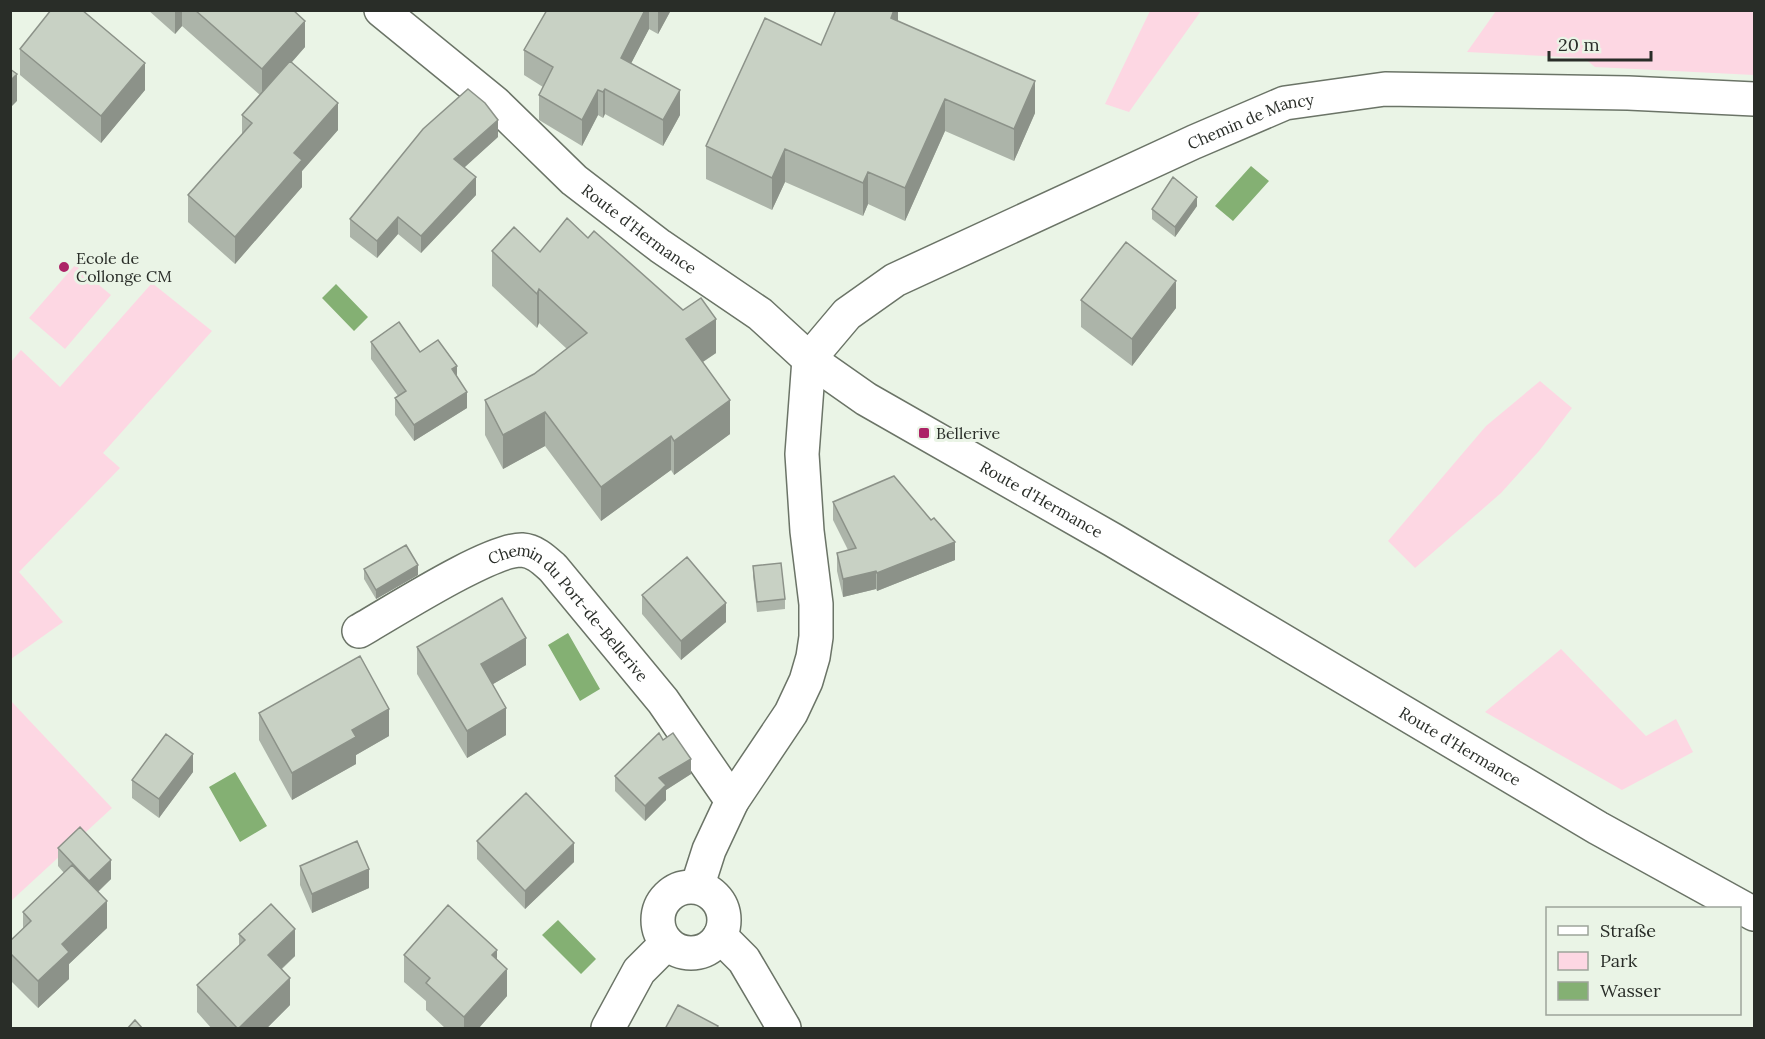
<svg xmlns="http://www.w3.org/2000/svg" width="1765" height="1039" font-family="Lora,serif">
  <style>
    .green { fill: #fdd7e3 }
    .water { fill: #84b073 }
    .lines { fill: none; stroke-linecap: round; stroke-linejoin: round }
    .street-casing { stroke: #6b7467; stroke-width: 36 }
    .secondary-casing { stroke: #6b7467; stroke-width: 36 }
    .street { stroke: #fff; stroke-width: 33 }
    .secondary { stroke: #fff; stroke-width: 33 }
    .wall { fill: #acb4a9 }
    .shaded-wall { fill: #8c9289 }
    .building { fill: #c8d1c4; stroke: #8c9289; stroke-width: 1.5 }
    .poi-dot { fill: #ac2366; stroke: #eaf4e6; stroke-width: 2 }
    .labels { text-anchor: middle; stroke-width: 6; stroke-linejoin: round; paint-order: stroke }
    .street-label { font-size: 16px; fill: #292d28; stroke: #eaf4e6 }
    .poi-label { font-size: 16px; fill: #292d28; stroke: #eaf4e6; text-anchor: start }
  </style>
  <rect width="100%" height="100%" fill="#eaf4e6"/>
  <!-- green -->
  <path class="green" d="M1150,11h51l-72,101 -24,-8z
    M1496,11h258v64l-159,-8 -11,-9 -117,-6z
    M75,265l36,30 -46,54 -36,-31z
    M152,283l60,48 -109,122 17,15 -101,104 44,50 -52,37v-297l10,-12 39,37z
    M1540,381l32,27 -33,43 -38,42 -86,75 -27,-27 98,-115z
    M1561,649l85,87 30,-17 17,33 -71,38 -137,-78z
    M11,701l101,107 -101,93z"/>
  <!-- water -->
  <path class="water" d="M1251,166l18,15 -36,40 -18,-15z
    M336,284l32,33 -14,14 -32,-33z
    M568,633l32,56 -20,12 -32,-56z
    M235,772l32,54 -27,16 -31,-55z
    M558,920l38,39 -15,15 -39,-39z"/>
  <g class="lines">
    <!-- street casing -->
    <g class="street-casing">
      <g id="street">
        <path id="s1" d="M359,631c32,-18 131,-82 163,-81 13,1 22,10 31,18l110,133 69,100"/>
        <circle cx="691" cy="920" r="33"/>
        <path id="s2" d="M699,887l2,-12 8,-25 23,-49 59,-88 15,-32 7,-24 3,-20v-33l-9,-73 -5,-77 7,-95 38,-45 48,-34 299,-138 91,-39 100,-14 243,4 126,6"/>
        <path d="M720,936l24,24 40,68"/>
        <path d="M608,1028l31,-57 28,-28"/>
      </g>
    </g>
    <!-- secondary casing -->
    <g class="secondary-casing">
      <g id="secondary">
        <path id="s3" d="M381,10l114,93 79,77 86,66 100,68 49,45 57,40 247,141 485,288 156,86"/>
      </g>
    </g>
    <!-- street -->
    <use href="#street" class="street"/>
    <!-- secondary -->
    <use href="#secondary" class="secondary"/>
  </g>
  <!-- wall -->
  <path class="wall" d="M148,10h145l12,37 -14,16 47,67 -36,41v16l-67,77 -47,-42v-27l54,-61v-19l18,-20 -78,-69 -7,8z
    M547,10h124l-13,24 -9,-5 -18,34 49,52 -17,31 -58,-32 -2,4 -5,-3 -16,31 -43,-26v-25l4,-8 -19,-12v-25z
    M898,10v11l137,92 -21,48 -69,-30 -40,90 -37,-17 -5,12 -78,-34 -13,28 -66,-31v-33l115,-101z
    M20,49l125,41 -44,53 -81,-68z
    M498,137l-34,30 12,28 -55,58 -23,-19 -21,24 -27,-21v-18z
    M1197,206l-22,31 -23,-18v-10z
    M588,238l128,115 -13,9 27,72 -56,41 -3,-5 -70,51 -56,-75 -42,23 -18,-34v-35l49,-26 33,-25 -28,-26 -2,5 -45,-42v-35l48,1z
    M1081,300l95,8 -44,58 -51,-39z
    M371,342l49,10 37,24 10,32 -53,33 -19,-26v-17l3,-2 -27,-37z
    M833,502l122,58 -78,31 -1,-2 -33,8 -6,-26v-18l11,-3 -15,-30z
    M753,566l32,33v10l-28,3 -4,-36z
    M364,569l54,6 -42,24 -12,-20z
    M642,595l84,27 -45,38 -39,-46z
    M417,647l109,18 -33,19 13,51 -39,23 -50,-84z
    M259,713l130,23 -33,19v9l-64,36 -33,-60z
    M663,740l28,34 -25,16v10l-21,21 -30,-30v-15z
    M193,772l-34,46 -27,-20v-18z
    M477,841l97,21 -49,47 -48,-50z
    M58,848l53,31 -13,13 9,36 -38,36v15l-31,29 -28,-28v-39l13,-12v-17l41,-39 -6,-7z
    M300,866l69,22 -57,25 -12,-28z
    M239,934l56,22 -13,13 8,36 -24,24h-54l-15,-17v-27l42,-39z
    M404,955l93,5 10,36 -29,33h-32l-20,-19v-9l-22,-19z"/>
  <!-- shaded-wall -->
  <path class="shaded-wall" d="M175,10h7v16l-7,8z
    M645,10h4v19l-28,54v-25z
    M658,10h13l-13,24z
    M894,10h4v23l-7,-15z
    M305,21v26l-43,49v-27z
    M145,63v27l-44,53v-27z
    M17,74v27l-7,7v-27z
    M1035,81v32l-21,48v-32z
    M605,89v25l-2,4v-26z
    M598,90v25l-16,31v-26z
    M680,90v25l-17,31v-26z
    M945,99v32l-40,90v-33z
    M338,103v27l-36,41v16l-67,77v-27l59,-84z
    M498,120v17l-44,40v-18z
    M785,149v33l-13,28v-32z
    M868,172v32l-5,12v-33z
    M476,177v18l-55,58v-17z
    M1197,197v9l-22,31v-10z
    M398,217v17l-21,24v-17z
    M1176,281v27l-44,58v-27z
    M539,289v34l-2,5v-34z
    M716,319v34l-30,20v-34z
    M457,366v17l-5,-14z
    M467,392v16l-53,33v-16z
    M730,400v34l-56,41v-34z
    M545,412v34l-42,23v-34z
    M671,436v34l-70,51v-34z
    M955,542v18l-78,31v-18z
    M418,565v10l-42,24v-9z
    M876,571v18l-33,8v-18z
    M726,603v19l-45,38v-19z
    M526,638v27l-45,26v-27z
    M506,708v27l-39,23v-27z
    M389,709v27l-33,19v9l-64,36v-27l60,-43z
    M193,754v18l-34,46v-19z
    M691,759v15l-25,16v10l-21,21v-15l14,-28z
    M574,843v19l-49,47v-18z
    M111,860v19l-22,21v-19z
    M369,869v19l-57,25v-19z
    M107,901v27l-38,36v15l-31,29v-27l24,-37z
    M295,929v27l-27,25v-26z
    M497,950v27l-5,-22z
    M507,969v27l-29,33h-14v-12z
    M290,978v27l-24,24h-28z"/>
  <!-- building -->
  <path class="building" d="M51,10h31l63,53 -44,53 -81,-67z
    M195,10h98l12,11 -43,48z
    M547,10h98l-24,48 59,32 -17,30 -58,-31 -2,3 -5,-2 -16,30 -43,-25 14,-28 -29,-17z
    M836,10h58l-3,8 144,63 -21,48 -69,-30 -40,89 -37,-16 -5,11 -78,-34 -13,29 -66,-32 59,-128 56,27z
    M290,61l48,42 -44,50 8,7 -67,77 -47,-42 64,-72 -10,-8z
    M10,69l7,5 -7,7z
    M468,89l17,14 13,17 -44,39 22,18 -55,59 -23,-19 -21,24 -27,-22 73,-90z
    M1173,177l24,20 -22,30 -23,-18z
    M567,218l21,20 6,-7 89,79 18,-12 15,21 -30,20 44,61 -56,41 -3,-5 -70,51 -56,-75 -42,23 -18,-35 49,-26 53,-41 -48,-44 -2,5 -45,-43 22,-24 26,25z
    M1126,242l50,39 -44,58 -51,-39z
    M399,322l21,30 18,-12 19,26 -5,3 15,23 -53,33 -19,-27 11,-7 -35,-49z
    M894,476l37,44 3,-2 21,24 -78,31 -1,-2 -33,8 -6,-26 19,-5 -23,-46z
    M406,545l12,20 -42,25 -12,-21z
    M687,557l39,46 -45,38 -39,-46z
    M781,563l4,36 -28,3 -4,-36z
    M502,598l24,40 -45,26 25,44 -39,23 -50,-84z
    M360,656l29,53 -37,21 4,7 -64,36 -33,-60z
    M659,733l4,7 10,-7 18,26 -32,19 7,7 -21,21 -30,-30z
    M166,734l27,20 -34,45 -27,-19z
    M526,793l48,50 -49,48 -48,-50z
    M80,827l31,33 -22,21 -31,-33z
    M357,841l12,28 -57,25 -12,-28z
    M72,865l35,36 -45,43 7,8 -31,29 -28,-28v-12l21,-20 -8,-9z
    M271,904l24,25 -27,26 22,23 -52,51 -41,-44 48,-45 -6,-6z
    M448,905l49,45 -5,5 15,14 -43,48 -38,-34 4,-5 -26,-23z
    M678,1005l40,21 -2,3h-51z
    M135,1020l8,9h-16z"/>
  <!-- markers -->
  <g class="poi-dot">
    <circle cx="64" cy="267" r="6"/>
    <rect x="918" y="427" width="12" height="12" rx="3"/>
  </g>
  <g class="labels">
    <!-- street labels -->
    <g class="street-label">
      <text dy="6" stroke="none"><textPath href="#s2" startOffset="1066">Chemin de Mancy</textPath></text>
      <text dy="6" stroke="none"><textPath href="#s3" startOffset="339">Route d'Hermance</textPath></text>
      <text dy="6" stroke="none"><textPath href="#s3" startOffset="825">Route d'Hermance</textPath></text>
      <text dy="6" stroke="none"><textPath href="#s1" startOffset="256">Chemin du Port-de-Bellerive</textPath></text>
      <text dy="6" stroke="none"><textPath href="#s3" startOffset="1311">Route d'Hermance</textPath></text>
    </g>
    <!-- poi labels -->
    <g class="poi-label">
      <text x="76" y="264">Ecole de<tspan x="76" dy="18">Collonge CM</tspan></text>
      <text x="936" y="439">Bellerive</text>
    </g>
  </g>
  <!-- border -->
  <rect width="1765" height="1039" fill="none" stroke="#292d28" stroke-width="24"/>
  <!-- legend -->
  <rect x="1546" y="907" width="195" height="108" fill="#eaf4e6" stroke="#9da49a" stroke-width="1.5"/>
  <rect x="1558" y="926" width="30" height="9" fill="#ffffff" stroke="#9da49a" stroke-width="1.5"/>
  <text x="1600" y="937" font-size="18" fill="#292d28">Straße</text>
  <rect x="1558" y="952" width="30" height="18" fill="#fdd7e3" stroke="#9da49a" stroke-width="1.5"/>
  <text x="1600" y="967" font-size="18" fill="#292d28">Park</text>
  <rect x="1558" y="982" width="30" height="18" fill="#84b073" stroke="#9da49a" stroke-width="1.5"/>
  <text x="1600" y="997" font-size="18" fill="#292d28">Wasser</text>
  <!-- scale -->
  <path d="M1549 51v9h102v-9" fill="none" stroke="#292d28" stroke-width="3"/>
  <text x="1558" y="51" font-size="18" fill="#292d28" stroke="#eaf4e6" stroke-width="4.5" paint-order="stroke">20 m</text>
</svg>
